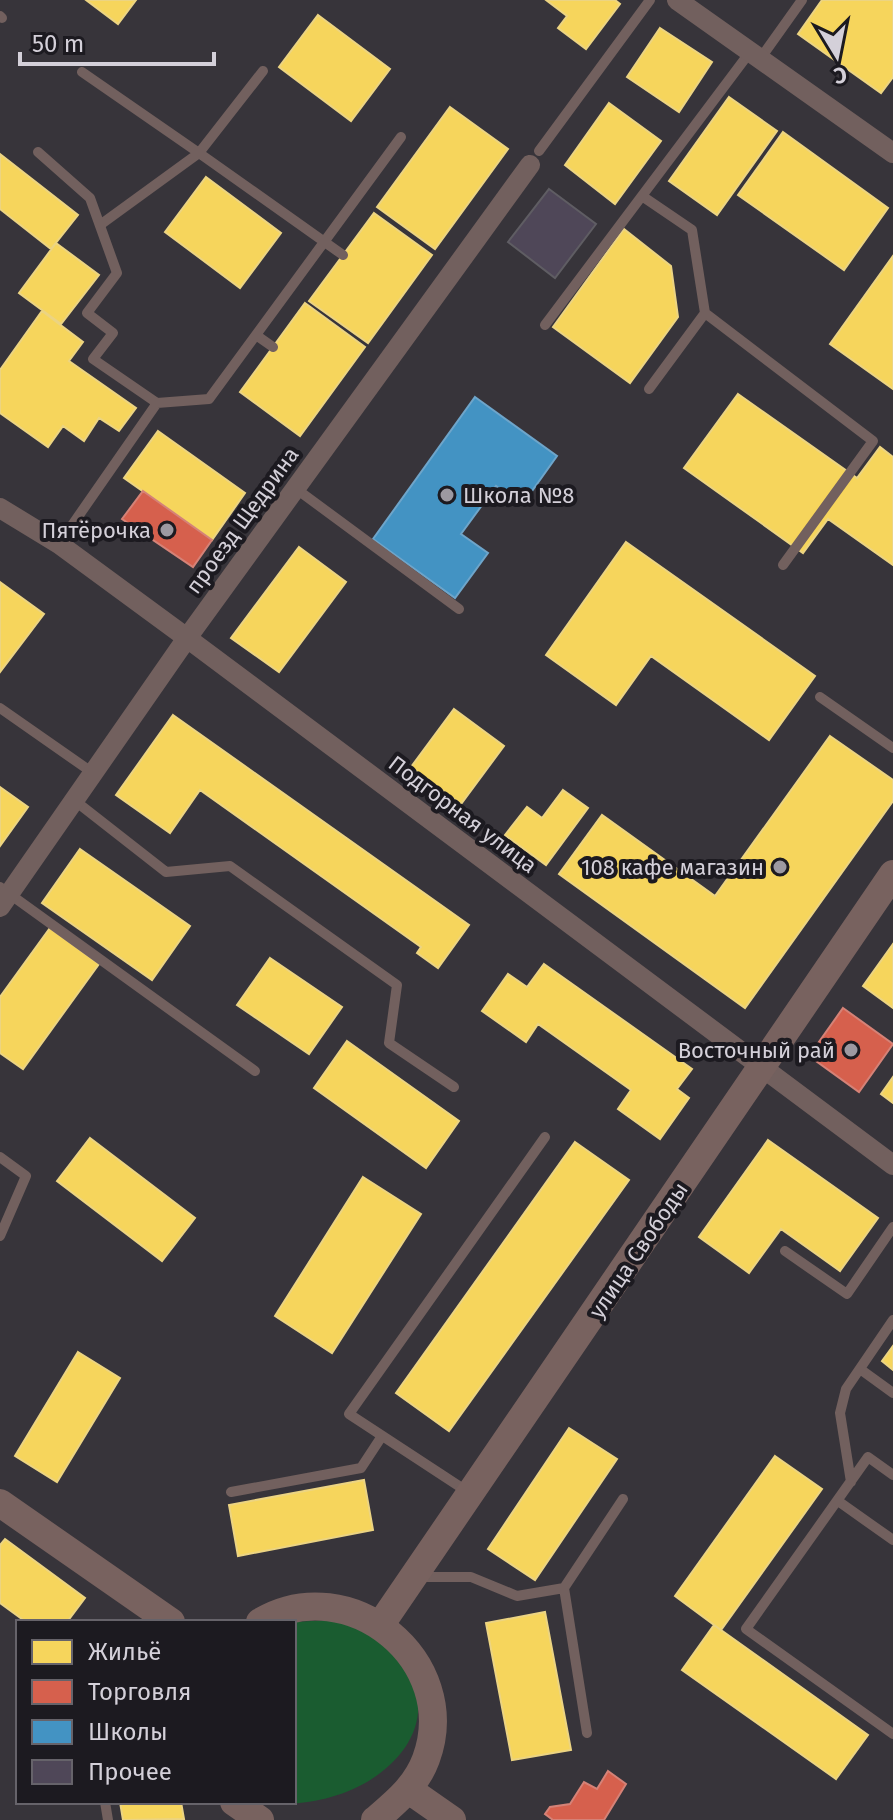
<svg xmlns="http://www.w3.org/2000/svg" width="893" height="1820" font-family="'Fira Sans',sans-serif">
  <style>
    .green { fill: #1a5c30 }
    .homes { fill: #f6d55c; stroke: #ecd482; stroke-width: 2 }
    .shops { fill: #d6604d; stroke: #d58277; stroke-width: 2 }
    .schools { fill: #4393c3; stroke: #6ea5ca; stroke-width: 2 }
    .building { fill: #4f4758; stroke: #5f5d63; stroke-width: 2 }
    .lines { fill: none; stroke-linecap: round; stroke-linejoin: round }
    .lane { stroke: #72605e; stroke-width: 10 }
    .street { stroke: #72605e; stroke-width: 20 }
    .secondary { stroke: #78625f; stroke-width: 28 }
    .poi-dot { fill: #9d99a1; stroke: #1c1a20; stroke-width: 3 }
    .labels { text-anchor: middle; stroke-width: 8; stroke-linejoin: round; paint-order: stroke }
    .poi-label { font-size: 22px; fill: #d4d0d9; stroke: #1c1a20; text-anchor: end }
    .street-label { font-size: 22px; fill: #d4d0d9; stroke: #1c1a20 }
  </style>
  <rect width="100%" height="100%" fill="#37343a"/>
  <!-- green -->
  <path class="green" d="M330,1620c11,3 25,6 35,12 120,72 17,188 -109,170h38v-180z"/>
  <!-- homes -->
  <path class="homes" d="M86,0h50l-18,24z
    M546,0h69l5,4 -34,45 -28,-21 9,-12z
    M822,0h71v77l-12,16 -83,-59z
    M318,15l72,54 -39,52 -72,-54z
    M660,28l52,34 -33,50 -52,-35z
    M729,97l48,34 -60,84 -48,-34z
    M609,103l52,38 -46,63 -50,-39z
    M450,107l58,42 -73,100 -58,-42z
    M783,132l105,76 -44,62 -106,-75z
    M0,154l78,61 -27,34 -51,-40z
    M206,177l75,56 -41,55 -75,-56z
    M374,213l58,42 -64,88 -59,-42z
    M624,229l47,37 7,51 -48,66 -77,-56z
    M56,243l43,32 -38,49 -42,-31z
    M893,256v133l-63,-45z
    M305,303l60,44 -65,89 -60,-44z
    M42,311l41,31 -14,19 67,47 -17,23 -20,-13 -15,23 -21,-15 -15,21 -48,-34v-43z
    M738,394l119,84 23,-31 13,10v108l-65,-46 -25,34 -119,-85z
    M158,431l87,62 -33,47 -88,-62z
    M626,542l189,134 -46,64 -118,-84 -35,49 -70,-50z
    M299,547l47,35 -67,90 -48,-34z
    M0,582l44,32 -44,58z
    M454,709l50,37 -43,58 -50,-37z
    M173,715l296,210 -31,43 -21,-15 4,-6 -221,-157 -30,43 -54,-38z
    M830,736l63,44v21l-148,207 -186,-134 43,-59 113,81z
    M0,787l28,20 -28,39z
    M563,790l25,18 -42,57 -41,-30 22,-28 15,11z
    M80,849l110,77 -38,54 -110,-77z
    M50,928l49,36 -76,105 -23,-16v-56z
    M893,944v64l-30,-22z
    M270,958l72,49 -33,47 -72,-49z
    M544,964l148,105 -15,20 12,9 -29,41 -42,-30 13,-19 -93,-66 -12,18 -44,-31 26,-37 19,13z
    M347,1041l112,80 -33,47 -112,-80z
    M893,1077v26l-12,-9z
    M90,1138l105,80 -33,43 -105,-80z
    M768,1140l110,78 -38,53 -59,-42 -32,44 -50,-36z
    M575,1142l54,38 -180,251 -53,-38z
    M363,1177l58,37 -89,139 -57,-37z
    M893,1346v24l-11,-9z
    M78,1352l42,26 -63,104 -42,-26z
    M569,1428l48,31 -82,121 -47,-31z
    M775,1456l47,33 -101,141 -46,-34z
    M364,1480l9,50 -135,26 -9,-51z
    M5,1539l80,59 -18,24h-41l-26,-19v-58z
    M545,1612l26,138 -59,10 -26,-137z
    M714,1625l154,110 -32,44 -154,-109z
    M120,1802h61l3,17 -61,1z"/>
  <!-- shops -->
  <path class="shops" d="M143,491l69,49 -19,27 -71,-48z
    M843,1008l50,36 -34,48 -50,-36z
    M608,1771l18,13 -22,36h-51l-8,-6 5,-7 20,-3 14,-22 13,7z"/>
  <!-- schools -->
  <path class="schools" d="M475,397l82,59 -35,49 -26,-19 -35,48 27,19 -33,45 -82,-59z"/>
  <!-- building -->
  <path class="building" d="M549,189l47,35 -41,54 -47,-36z"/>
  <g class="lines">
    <!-- lane -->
    <path class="lane" d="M0,16l2,2
      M760,59l42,-59
      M82,72l117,81 64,-82
      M539,151l111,-151
      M38,152l52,46 27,75 -30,40 26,20 -20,26 64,44 -98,141
      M642,196l50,34 13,83 -56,76
      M100,225l99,-72 144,102
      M705,313l168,128 -90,124
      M545,325l205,-273
      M256,335l17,12
      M157,403l52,-4 192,-262
      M295,488l164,121
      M820,697l73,51
      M0,708l93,65
      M74,800l92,72 64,-6 167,119 -8,58 65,44
      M0,887l255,184
      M0,1157l26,19 -26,60
      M785,1251l62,43 46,-67
      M860,1369l33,24
      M893,1475l-25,-18 -122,172 147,105
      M851,1482l-11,-69 6,-24 47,-69
      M231,1492l130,-24 21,-32
      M468,1492l-119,-78 196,-277
      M838,1501l55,39
      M420,1577h51l46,19 47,-8
      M587,1733l-23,-145 59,-89
      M105,1802l3,18"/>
    <!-- street -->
    <path class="street" d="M677,0l216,153
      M0,508l59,36 128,94 706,527
      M0,907l187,-269 343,-473"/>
    <!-- secondary -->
    <path class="secondary" d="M0,1503l171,119
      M260,1622c89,-53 202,39 166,137 -10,27 -30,43 -51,61
      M381,1624l512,-750
      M409,1790l43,30
      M234,1802l26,18"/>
  </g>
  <!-- markers -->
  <g class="poi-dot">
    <circle cx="447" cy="495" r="8"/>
    <circle cx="167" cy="530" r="8"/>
    <circle cx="780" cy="867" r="8"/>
    <circle cx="851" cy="1050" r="8"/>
  </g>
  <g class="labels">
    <!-- poi labels -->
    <g class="poi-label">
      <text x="463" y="503" text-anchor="start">Школа №8</text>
      <text x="151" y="538">Пятёрочка</text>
      <text x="764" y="875">108 кафе магазин</text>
      <text x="835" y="1058">Восточный рай</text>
    </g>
    <!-- street labels -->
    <g class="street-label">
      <text transform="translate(242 520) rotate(-54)" y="8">проезд Щедрина</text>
      <text transform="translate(463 814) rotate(37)" y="8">Подгорная улица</text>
      <text transform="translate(638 1250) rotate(-56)" y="8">улица Свободы</text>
    </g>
  </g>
  <!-- legend -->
  <rect x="16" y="1620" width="280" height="184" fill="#1c1a20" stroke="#66636a" stroke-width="2"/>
  <rect x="32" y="1640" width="40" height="24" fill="#f6d55c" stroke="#66636a" stroke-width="2"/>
  <text x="88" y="1660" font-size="24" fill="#d4d0d9">Жильё</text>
  <rect x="32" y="1680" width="40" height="24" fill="#d6604d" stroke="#66636a" stroke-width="2"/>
  <text x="88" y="1700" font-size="24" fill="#d4d0d9">Торговля</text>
  <rect x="32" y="1720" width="40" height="24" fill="#4393c3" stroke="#66636a" stroke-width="2"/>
  <text x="88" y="1740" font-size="24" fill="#d4d0d9">Школы</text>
  <rect x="32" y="1760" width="40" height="24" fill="#4f4758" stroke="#66636a" stroke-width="2"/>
  <text x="88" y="1780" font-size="24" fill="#d4d0d9">Прочее</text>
  <!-- north arrow -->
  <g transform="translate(837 56) rotate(170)" stroke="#1c1a20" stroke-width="6" paint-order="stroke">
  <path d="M0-6L14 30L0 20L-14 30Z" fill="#d4d0d9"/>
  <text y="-12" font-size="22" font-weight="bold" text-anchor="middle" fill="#d4d0d9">С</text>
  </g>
  <!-- scale -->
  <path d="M20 52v12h194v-12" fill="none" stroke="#d4d0d9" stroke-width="4"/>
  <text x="32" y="52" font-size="24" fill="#d4d0d9" stroke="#1c1a20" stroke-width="6" paint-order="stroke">50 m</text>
</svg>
